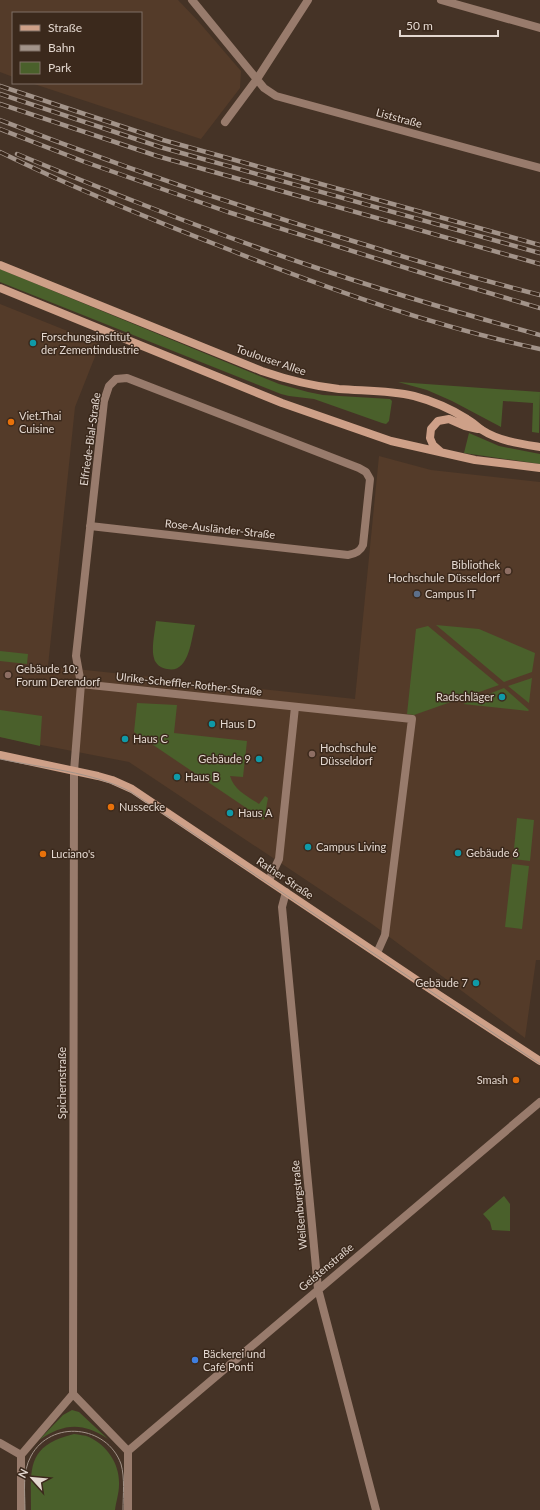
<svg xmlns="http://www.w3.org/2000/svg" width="540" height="1510" font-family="Lato,sans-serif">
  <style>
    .built { fill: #543b29 }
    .green { fill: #4a602b }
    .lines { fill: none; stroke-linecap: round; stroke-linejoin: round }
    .street { stroke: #987b6c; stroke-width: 8 }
    .secondary { stroke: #cea088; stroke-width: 8 }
    .tram { stroke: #a29389; stroke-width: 1 }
    .rail-casing { stroke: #a29389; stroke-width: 4.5 }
    .rail { stroke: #3b291c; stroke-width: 3; stroke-dasharray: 9; stroke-linecap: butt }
    .culture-dot { fill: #0f9aa8; stroke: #3b291c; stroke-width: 1.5 }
    .food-dot { fill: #e8710a; stroke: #3b291c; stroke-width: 1.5 }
    .education-dot { fill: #8d6e63; stroke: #3b291c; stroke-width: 1.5 }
    .service-dot { fill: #5c6f8a; stroke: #3b291c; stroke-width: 1.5 }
    .shop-dot { fill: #3f7fe0; stroke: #3b291c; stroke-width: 1.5 }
    .labels { text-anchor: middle; stroke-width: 3; stroke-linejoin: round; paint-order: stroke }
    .street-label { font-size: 11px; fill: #e3d7cf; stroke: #3b291c }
    .poi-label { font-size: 11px; fill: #e3d7cf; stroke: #3b291c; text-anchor: start }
  </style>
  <rect width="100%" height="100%" fill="#453326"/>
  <!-- built -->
  <path class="built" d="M0,0h178l20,21 43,50 -1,17 -39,51 -170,-56h110v-70h-128v64l-13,-5z
    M0,304l100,40 -25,63 -27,259 307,33 24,-243 52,14 109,12v478h-4l-11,78 -153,-114 -243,-162 -129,-25z"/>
  <!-- green -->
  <path class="green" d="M0,269l279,115 29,8 15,3 67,4 2,2 -3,20 -3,3 -4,-1 -68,-24 -25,-3 -8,-2 -281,-112z
    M398,382l142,10 -1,41 -7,-1 1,-29 -30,-2 -2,26 -49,-26 -25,-11z
    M469,433l30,13 41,8v10l-76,-11z
    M156,621l39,4c-4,15 -6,49 -28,44 -6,-1 -12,-5 -13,-11 -3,-9 1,-27 2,-37z
    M436,625l43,4 56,24 -3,19 -28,10z
    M428,626l71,59 -85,30 -7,-1 9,-85z
    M0,651l28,3 -1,10 -27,-3z
    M532,678l-3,25 -21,-17z
    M504,688l25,22 -1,1 -65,-7z
    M137,703l40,2 -3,28 73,8 -4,36 -13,-1c4,14 17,20 29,28l6,-8 3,2 -4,22 -130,-88z
    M0,710l42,6 -2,30 -40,-9z
    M517,818l17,2 -4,41 -17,-2z
    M512,864l17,2 -7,63 -17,-2z
    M504,1196l6,8v27l-18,-1 -2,-8 -7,-8z
    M72,1410l7,2 29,27c-25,-17 -44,-16 -69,1l24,-25z
    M74,1434c5,1 11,1 15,3 19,9 31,28 30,48 0,8 -3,17 -4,25h-84c0,-42 -5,-64 43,-76z"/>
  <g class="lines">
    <!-- street -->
    <path class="street" d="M192,0l72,88 12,8 264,72
      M441,0l99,28
      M225,122l32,-43 51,-79
      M81,684l331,35 -27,216 -8,18
      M269,880l10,-21 16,-152
      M286,892l-4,15 36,382 58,221
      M73,1394l55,57v59
      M0,1443l21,12
      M128,1451l412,-349
      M21,1510v-55l52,-61 1,-623 7,-87 -5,-28 28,-255 5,-15 7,-7 11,-1 232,90 7,4 4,7 -7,66c-3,7 -8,9 -15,10l-258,-29"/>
    <!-- secondary -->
    <path class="secondary" d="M0,265l262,106c26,9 50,15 77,18 25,2 50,1 75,7 19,5 37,13 53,23 6,3 10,8 15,11 17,11 39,14 58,17
      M0,288l282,115 109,38 84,19 65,8
      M441,452l-8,-7 -3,-7 1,-9 7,-8 11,-2 16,7 13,3
      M0,755l98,21 14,4 20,9 307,206 101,66"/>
    <!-- tram -->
    <path class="tram" d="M0,759c42,9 93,13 131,33l409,272
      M25,1510c0,-18 -3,-38 6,-54 20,-37 76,-31 90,8 4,14 2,31 2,46"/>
    <!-- rail casing -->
    <g class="rail-casing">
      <path id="rail" d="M0,86l163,54 377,105
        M0,94l160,53 380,106
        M0,104l157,52 383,108
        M0,120c120,46 242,88 366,125 57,18 115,35 174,50
        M0,129l85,33 143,50 207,65 105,31
        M0,152c75,37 152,68 230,98 101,40 203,76 310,99
        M17,154c97,40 195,79 294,112 76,26 152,48 229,69"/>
    </g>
    <!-- rail -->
    <use href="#rail" class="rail"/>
  </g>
  <!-- markers -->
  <g class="culture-dot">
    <circle cx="33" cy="343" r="4"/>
    <circle cx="502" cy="697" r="4"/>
    <circle cx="212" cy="724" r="4"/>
    <circle cx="125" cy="739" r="4"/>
    <circle cx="259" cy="759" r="4"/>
    <circle cx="177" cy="777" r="4"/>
    <circle cx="230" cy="813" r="4"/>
    <circle cx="308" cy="847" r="4"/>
    <circle cx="458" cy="853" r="4"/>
    <circle cx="476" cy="983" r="4"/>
  </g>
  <g class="food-dot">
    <circle cx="11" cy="422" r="4"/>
    <circle cx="111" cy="807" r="4"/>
    <circle cx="43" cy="854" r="4"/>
    <circle cx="516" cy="1080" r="4"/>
  </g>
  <g class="education-dot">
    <circle cx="508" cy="571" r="4"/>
    <circle cx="8" cy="675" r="4"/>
    <circle cx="312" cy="754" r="4"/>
  </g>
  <circle class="service-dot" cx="417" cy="594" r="4"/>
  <circle class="shop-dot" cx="195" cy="1360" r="4"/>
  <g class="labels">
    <!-- street labels -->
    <g class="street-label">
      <text transform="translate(399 118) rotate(15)" y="4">Liststraße</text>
      <text transform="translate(271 360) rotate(19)" y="4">Toulouser Allee</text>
      <text transform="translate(90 439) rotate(-82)" y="4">Elfriede-Bial-Straße</text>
      <text transform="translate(220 529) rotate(6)" y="4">Rose-Ausländer-Straße</text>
      <text transform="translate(189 684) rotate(6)" y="4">Ulrike-Scheffler-Rother-Straße</text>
      <text transform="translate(285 878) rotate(34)" y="4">Rather Straße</text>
      <text transform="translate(62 1083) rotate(-90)" y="4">Spichernstraße</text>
      <text transform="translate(299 1205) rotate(-95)" y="4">Weißenburgstraße</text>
      <text transform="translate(326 1267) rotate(-40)" y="4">Geistenstraße</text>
    </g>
    <!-- poi labels -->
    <g class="poi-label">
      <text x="41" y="341">Forschungsinstitut<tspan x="41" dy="13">der Zementindustrie</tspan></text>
      <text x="19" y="420">Viet.Thai<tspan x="19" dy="13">Cuisine</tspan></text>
      <text x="500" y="569" text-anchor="end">Bibliothek<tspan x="500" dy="13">Hochschule Düsseldorf</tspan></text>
      <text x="425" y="598">Campus IT</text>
      <text x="16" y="673">Gebäude 10:<tspan x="16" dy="13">Forum Derendorf</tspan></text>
      <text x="494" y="701" text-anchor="end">Radschläger</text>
      <text x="220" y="728">Haus D</text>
      <text x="133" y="743">Haus C</text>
      <text x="320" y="752">Hochschule<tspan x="320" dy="13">Düsseldorf</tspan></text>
      <text x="251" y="763" text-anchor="end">Gebäude 9</text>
      <text x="185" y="781">Haus B</text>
      <text x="119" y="811">Nussecke</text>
      <text x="238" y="817">Haus A</text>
      <text x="316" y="851">Campus Living</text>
      <text x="466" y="857">Gebäude 6</text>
      <text x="51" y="858">Luciano's</text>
      <text x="468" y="987" text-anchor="end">Gebäude 7</text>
      <text x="508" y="1084" text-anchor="end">Smash</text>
      <text x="203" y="1358">Bäckerei und<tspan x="203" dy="13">Café Ponti</tspan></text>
    </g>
  </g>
  <!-- legend -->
  <rect x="12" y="12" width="130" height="72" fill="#3b291c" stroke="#7e6f64"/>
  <rect x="20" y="25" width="20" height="6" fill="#cea088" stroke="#7e6f64"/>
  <text x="48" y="32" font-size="12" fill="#e3d7cf">Straße</text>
  <rect x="20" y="45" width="20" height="6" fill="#a29389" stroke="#7e6f64"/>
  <text x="48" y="52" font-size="12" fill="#e3d7cf">Bahn</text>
  <rect x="20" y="62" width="20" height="12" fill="#4a602b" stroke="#7e6f64"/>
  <text x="48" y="72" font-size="12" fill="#e3d7cf">Park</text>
  <!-- north arrow -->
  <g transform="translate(32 1478) rotate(297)" stroke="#3b291c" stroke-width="3" paint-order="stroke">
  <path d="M0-3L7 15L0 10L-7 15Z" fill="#e3d7cf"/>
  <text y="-6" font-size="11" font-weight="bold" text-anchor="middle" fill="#e3d7cf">N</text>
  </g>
  <!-- scale -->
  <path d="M400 30v6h98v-6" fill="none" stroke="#e3d7cf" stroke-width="2"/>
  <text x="406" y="30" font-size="12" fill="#e3d7cf" stroke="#3b291c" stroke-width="3" paint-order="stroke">50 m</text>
</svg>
